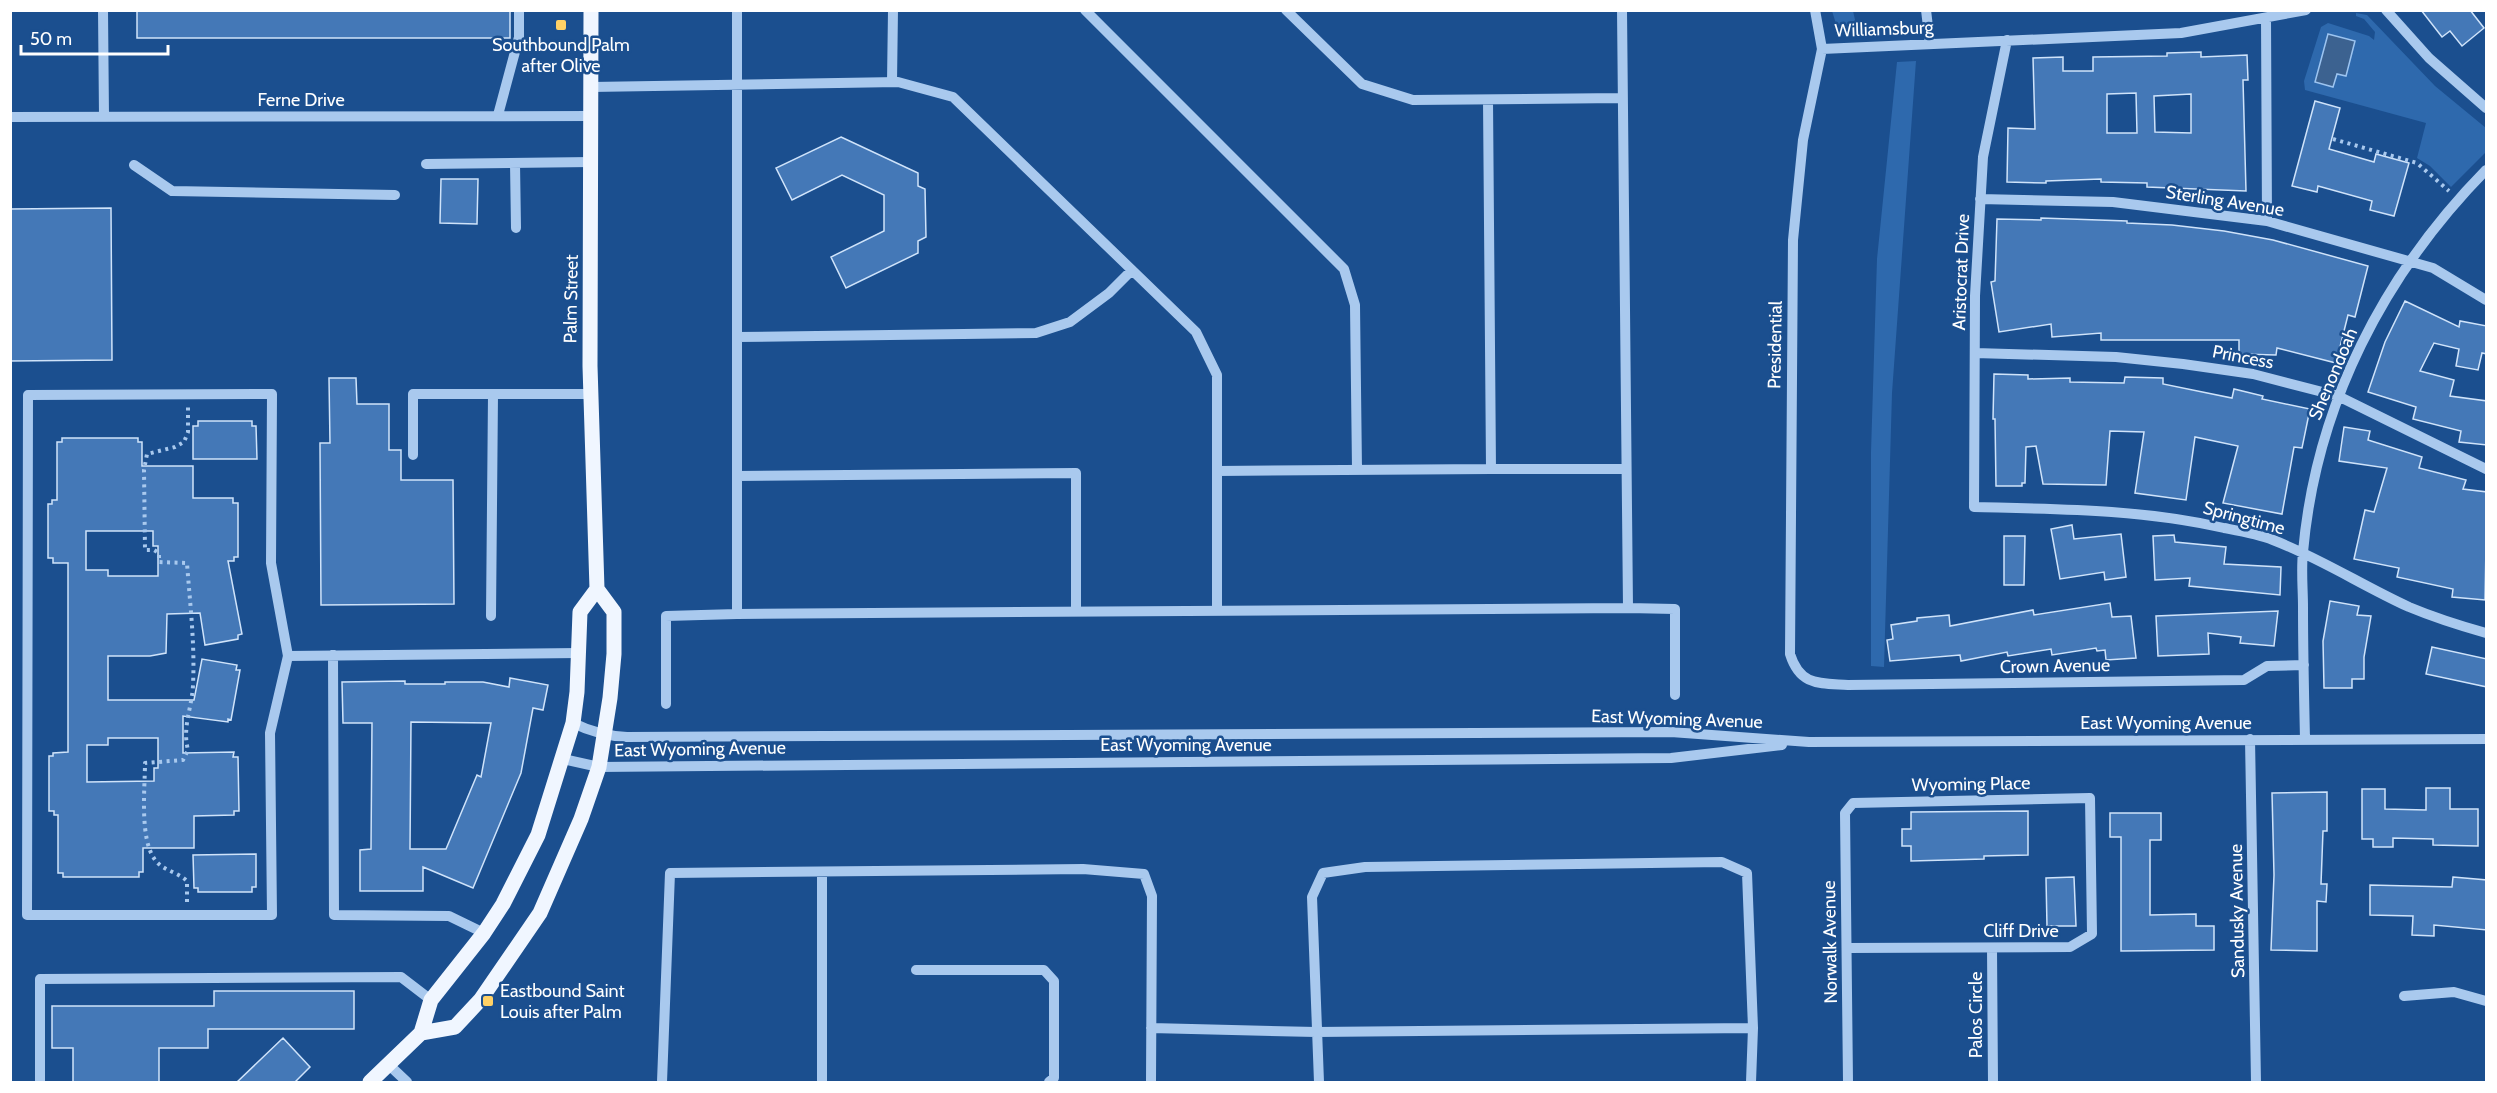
<svg xmlns="http://www.w3.org/2000/svg" width="2497" height="1093" font-family="Cabin,sans-serif">
  <style>
    .green { fill: #2e69ad }
    .water { fill: #3c6290; stroke: #9cc4f0; stroke-width: 1.5 }
    .building { fill: #4478b7; stroke: #cfe3fa; stroke-width: 1.5; fill-rule: evenodd }
    .lines { fill: none; stroke-linecap: round; stroke-linejoin: round }
    .path { stroke: #a9c9ee; stroke-width: 4; stroke-dasharray: 3 4.5; stroke-linecap: butt }
    .minor { stroke: #a9c9ee; stroke-width: 10 }
    .major { stroke: #f0f6ff; stroke-width: 15 }
    .poi-dot { fill: #ffd166; stroke: #1b4f8f; stroke-width: 2 }
    .labels { text-anchor: middle; stroke-width: 5; stroke-linejoin: round; paint-order: stroke }
    .street-label { font-size: 18px; fill: #fff; stroke: #1b4f8f }
    .poi-label { font-size: 18px; fill: #fff; stroke: #1b4f8f }
  </style>
  <rect width="100%" height="100%" fill="#1b4f8f"/>
  <!-- green -->
  <path class="green" d="M1832,11h21l5,22 -13,1 -7,-4z
    M2356,13l11,2 68,71 51,42v24l-35,35 -21,-21 -13,-8 9,-35 -121,-33 -1,-9 17,-54 7,-4 41,13 5,4 1,-8 -11,-13 -8,-3z
    M1916,61l-24,332 -8,274 -13,-1v-214l6,-193 20,-197z"/>
  <!-- water -->
  <path class="water" d="M2328,34l27,7 -9,35 -9,-2 -4,13 -18,-5z"/>
  <!-- building -->
  <path class="building" d="M137,10h373v28h-373z
    M2421,10h49l14,18 -22,18 -12,-15 -8,6z
    M2201,52v5l46,-2 1,25h-5l3,111 -99,-4v-4l-46,-1v-3l-55,2v2l-39,-1 1,-54 27,1 -2,-71 30,-1v14h30v-14l74,-1v-3zM2136,93l1,40h-30v-39zM2191,94v39l-36,-1 -1,-36z
    M2315,101l25,7 -11,41 45,13 2,-8 33,9 -15,53 -24,-6 2,-9 -54,-15 -1,6 -25,-6z
    M841,137l77,36v13l7,3 1,48 -8,4v12l-72,35 -15,-31 53,-26v-36l-42,-20 -50,25 -16,-32z
    M441,179h37l-1,45 -37,-1z
    M111,208l1,152 -102,1v-152z
    M2041,218l86,3v2l45,2 52,6 49,9 95,26 -13,51 -7,-2 -12,48 -59,-15 -1,7 -37,-1v-14h-138v-7l-49,4 -1,-13 -52,8 -8,-50 4,-1 2,-62 44,1z
    M2405,301l54,26 1,-6 27,5v28l-5,-1 -4,17 -22,-4 3,-17 -25,-6 -14,28 34,9 -4,16 37,5v44l-28,-3 2,-11 -48,-12 3,-12 -48,-15 17,-50z
    M1994,374l34,1v4l42,-1v4l54,1 1,-6 38,1v6l69,14 2,-9 29,7 -1,3 48,10 -8,39 -8,-1 -12,67 -59,-11 15,-57 -43,-9 -9,63 -51,-7 9,-61 -34,-1 -4,54 -63,-1 -7,-38 -10,1 -1,36h-3v3h-26l-1,-67h-2z
    M329,378h27l1,26h32v46h12v30h52l1,124 -133,1 -1,-162h10z
    M198,421h54v5h4l1,33h-64v-33h5z
    M2344,427l26,4 -2,9 54,17 -3,11 47,12 -3,9 24,3 -2,108 -33,-3 1,-8 -56,-12 2,-9 -45,-9 11,-49 9,2 13,-44 -48,-7z
    M62,438h76v4h4v24h51v32h40v5h5v54h-4v4h-6l14,73 -4,1v4l-33,6 -5,-32 -33,1 -1,39 -16,3h-42v44h86l8,-41 35,6 -1,5h4l-9,50 -3,-1v3l-45,-6v37l51,-1 -1,5h5l1,54h-5v4l-40,1v32h-51v24h-4v5h-76v-4h-5v-58h-4v-4h-5v-55h4v-3l15,-1v-189h-15v-5h-5v-54h4v-4h5v-58h5zM86,531h67v15h5v30h-50v-6h-22zM108,738h50v30h-4v13l-67,1v-37h21z
    M2072,525l2,14 47,-5 5,43 -21,3 -1,-8 -44,7 -9,-50z
    M2174,535l1,7 51,5 -2,17 57,3 -1,28 -91,-9 1,-8 -35,2 -2,-44z
    M2004,536h21l-1,49h-20z
    M2330,601l29,5 -2,9 14,1 -7,41v22h-12v9h-28l-1,-47z
    M2110,603l2,14 19,-1 5,42 -30,2 -1,-10 -8,1 -1,-3 -44,7 -1,-6 -43,7 -1,-4 -46,9 -1,-6 -70,6 -3,-21 6,-1 -2,-14 26,-4v-3l32,-3 1,11 83,-16 1,5z
    M2278,611l-4,35 -34,-3 1,-6 -33,-4 1,21 -51,2 -2,-40z
    M2432,647l55,12v28l-61,-13z
    M510,678l38,7 -5,25 -10,-2 -12,65 -48,115 -50,-21v24h-63v-41l11,-1 1,-126h-29l-1,-41 63,-1v3h40v-2h38l26,5zM411,722l80,1 -10,54 -4,-2 -31,74h-36z
    M2426,788h24v21h28v37l-45,-1v-6l-40,-1v9h-20v-8h-11v-50h23v20l41,1z
    M2327,792v39h-4l-2,53h6l-1,18 -9,-1v50l-46,-1 3,-75 -2,-82z
    M2028,811v44l-44,1v3l-73,2v-15h-9v-17h9v-17z
    M2110,813h51v27h-11v75l46,-1v12h18v24l-93,1v-114h-11z
    M256,854v33h-4v5h-54v-4h-4l-1,-33z
    M2074,877l2,49h-29l-1,-48z
    M2453,877l34,3v50l-53,-5v11l-22,-1 1,-19 -43,-1v-30l82,2z
    M214,991h140v38h-146v19h-49v35h-86v-35h-21v-42h162z
    M283,1038l27,29 -16,16h-58z"/>
  <g class="lines">
    <!-- path -->
    <path class="path" d="M2333,139l84,24 32,28
      M187,902v-21c-9,-9 -23,-10 -31,-20 -17,-20 -11,-73 -11,-98l38,-3 5,-10c-6,-23 4,-42 5,-65 2,-41 -3,-81 -6,-122l-28,-1v-9l-5,-3h-9l-1,-80 3,-16 28,-7 9,-5 4,-10v-25"/>
    <!-- minor -->
    <path class="minor" d="M103,10l1,107
      M737,10v604l891,-6 -6,-598
      M1085,10l259,259 11,36 2,165
      M1286,10l76,74 51,16 209,-2
      M1815,10l7,39 -19,91 -10,100 -3,414c10,32 29,29 58,31l396,-5 23,-14 37,-1
      M1926,10l4,34
      M2386,10l43,48 57,50
      M2266,18l1,203
      M2007,40l-24,117 -8,139 -1,211c84,2 168,2 250,21 16,3 34,6 49,12 47,18 90,46 136,67 24,10 52,19 77,26
      M1822,49l359,-16 125,-23
      M892,82l1,-72
      M591,87l307,-5 55,15 243,235 21,43v236
      M498,115l21,-78v-27
      M10,117l581,-1
      M515,163l1,65
      M426,164l166,-2
      M134,165l38,26 223,4
      M1980,199l133,3 154,19 166,47 53,32
      M737,337l299,-4 34,-11 39,-29 23,-23
      M1975,353l141,4 67,7 70,10 85,22 148,73
      M413,455v-61h178
      M1491,469h135
      M1217,471l274,-2 -3,-369
      M737,476l339,-3v139
      M1628,608l47,1v86
      M491,616l2,-222
      M333,655l1,260 115,1 35,17
      M288,656l-18,77 2,182h-245l1,-520 244,-1 -1,169 17,93 291,-3
      M666,704v-88l71,-2
      M573,723c18,9 35,13 54,14l1044,-5 138,10 677,-3
      M2250,739l6,343
      M2305,739c-1,-44 -2,-88 -2,-132 0,-18 -2,-37 0,-55 13,-147 81,-278 183,-382
      M563,759l36,8 1072,-9 111,-13
      M822,873v209
      M1847,948l223,-1 22,-13 -2,-136 -237,5 -8,10 3,269
      M1992,948l1,134
      M916,970h128l10,11v97l-5,4
      M2404,996l50,-4 32,9
      M1151,1028l165,4 437,-4
      M389,1065l18,17
      M40,1082v-103l361,-2 30,23
      M662,1082l8,-209 413,-4 61,5 8,22 -1,186
      M1319,1082l-7,-185 11,-24 42,-6 357,-5 25,11 6,155 -2,54"/>
    <!-- major -->
    <path class="major" d="M421,1033l34,-6 26,-28 59,-86 41,-94 18,-52 11,-69 4,-44v-42l-17,-23 -7,-223 1,-356
      M370,1082l51,-49 10,-33 53,-67 19,-29 35,-69 35,-112 4,-31 3,-80 17,-23"/>
  </g>
  <!-- markers -->
  <g class="poi-dot">
    <rect x="555" y="19" width="12" height="12" rx="3"/>
    <rect x="482" y="995" width="12" height="12" rx="3"/>
  </g>
  <g class="labels">
    <!-- street labels -->
    <g class="street-label">
      <text transform="translate(1884 29) rotate(-2)" y="6">Williamsburg</text>
      <text x="301" y="106">Ferne Drive</text>
      <text transform="translate(2225 201) rotate(9)" y="6">Sterling Avenue</text>
      <text transform="translate(1961 272) rotate(-88)" y="6">Aristocrat Drive</text>
      <text transform="translate(571 299) rotate(-89)" y="6">Palm Street</text>
      <text transform="translate(1775 345) rotate(-89)" y="6">Presidential</text>
      <text transform="translate(2243 357) rotate(11)" y="6">Princess</text>
      <text transform="translate(2333 374) rotate(-67)" y="6">Shenondoah</text>
      <text transform="translate(2244 518) rotate(15)" y="6">Springtime</text>
      <text transform="translate(2055 666) rotate(-1)" y="6">Crown Avenue</text>
      <text transform="translate(1677 719) rotate(2)" y="6">East Wyoming Avenue</text>
      <text x="2166" y="729">East Wyoming Avenue</text>
      <text x="1186" y="751">East Wyoming Avenue</text>
      <text transform="translate(700 749) rotate(-1)" y="6">East Wyoming Avenue</text>
      <text transform="translate(1971 784) rotate(-1)" y="6">Wyoming Place</text>
      <text transform="translate(2237 911) rotate(-91)" y="6">Sandusky Avenue</text>
      <text x="2021" y="937">Cliff Drive</text>
      <text transform="translate(1830 942) rotate(-91)" y="6">Norwalk Avenue</text>
      <text transform="translate(1976 1015) rotate(-90)" y="6">Palos Circle</text>
    </g>
    <!-- poi labels -->
    <g class="poi-label">
      <text x="561" y="51">Southbound Palm<tspan x="561" dy="21">after Olive</tspan></text>
      <text x="500" y="997" text-anchor="start">Eastbound Saint<tspan x="500" dy="21">Louis after Palm</tspan></text>
    </g>
  </g>
  <!-- border -->
  <rect width="2497" height="1093" fill="none" stroke="#ffffff" stroke-width="24"/>
  <!-- scale -->
  <path d="M21 45v9h147v-9" fill="none" stroke="#ffffff" stroke-width="3"/>
  <text x="30" y="45" font-size="18" fill="#ffffff" stroke="#1b4f8f" stroke-width="4.5" paint-order="stroke">50 m</text>
</svg>
